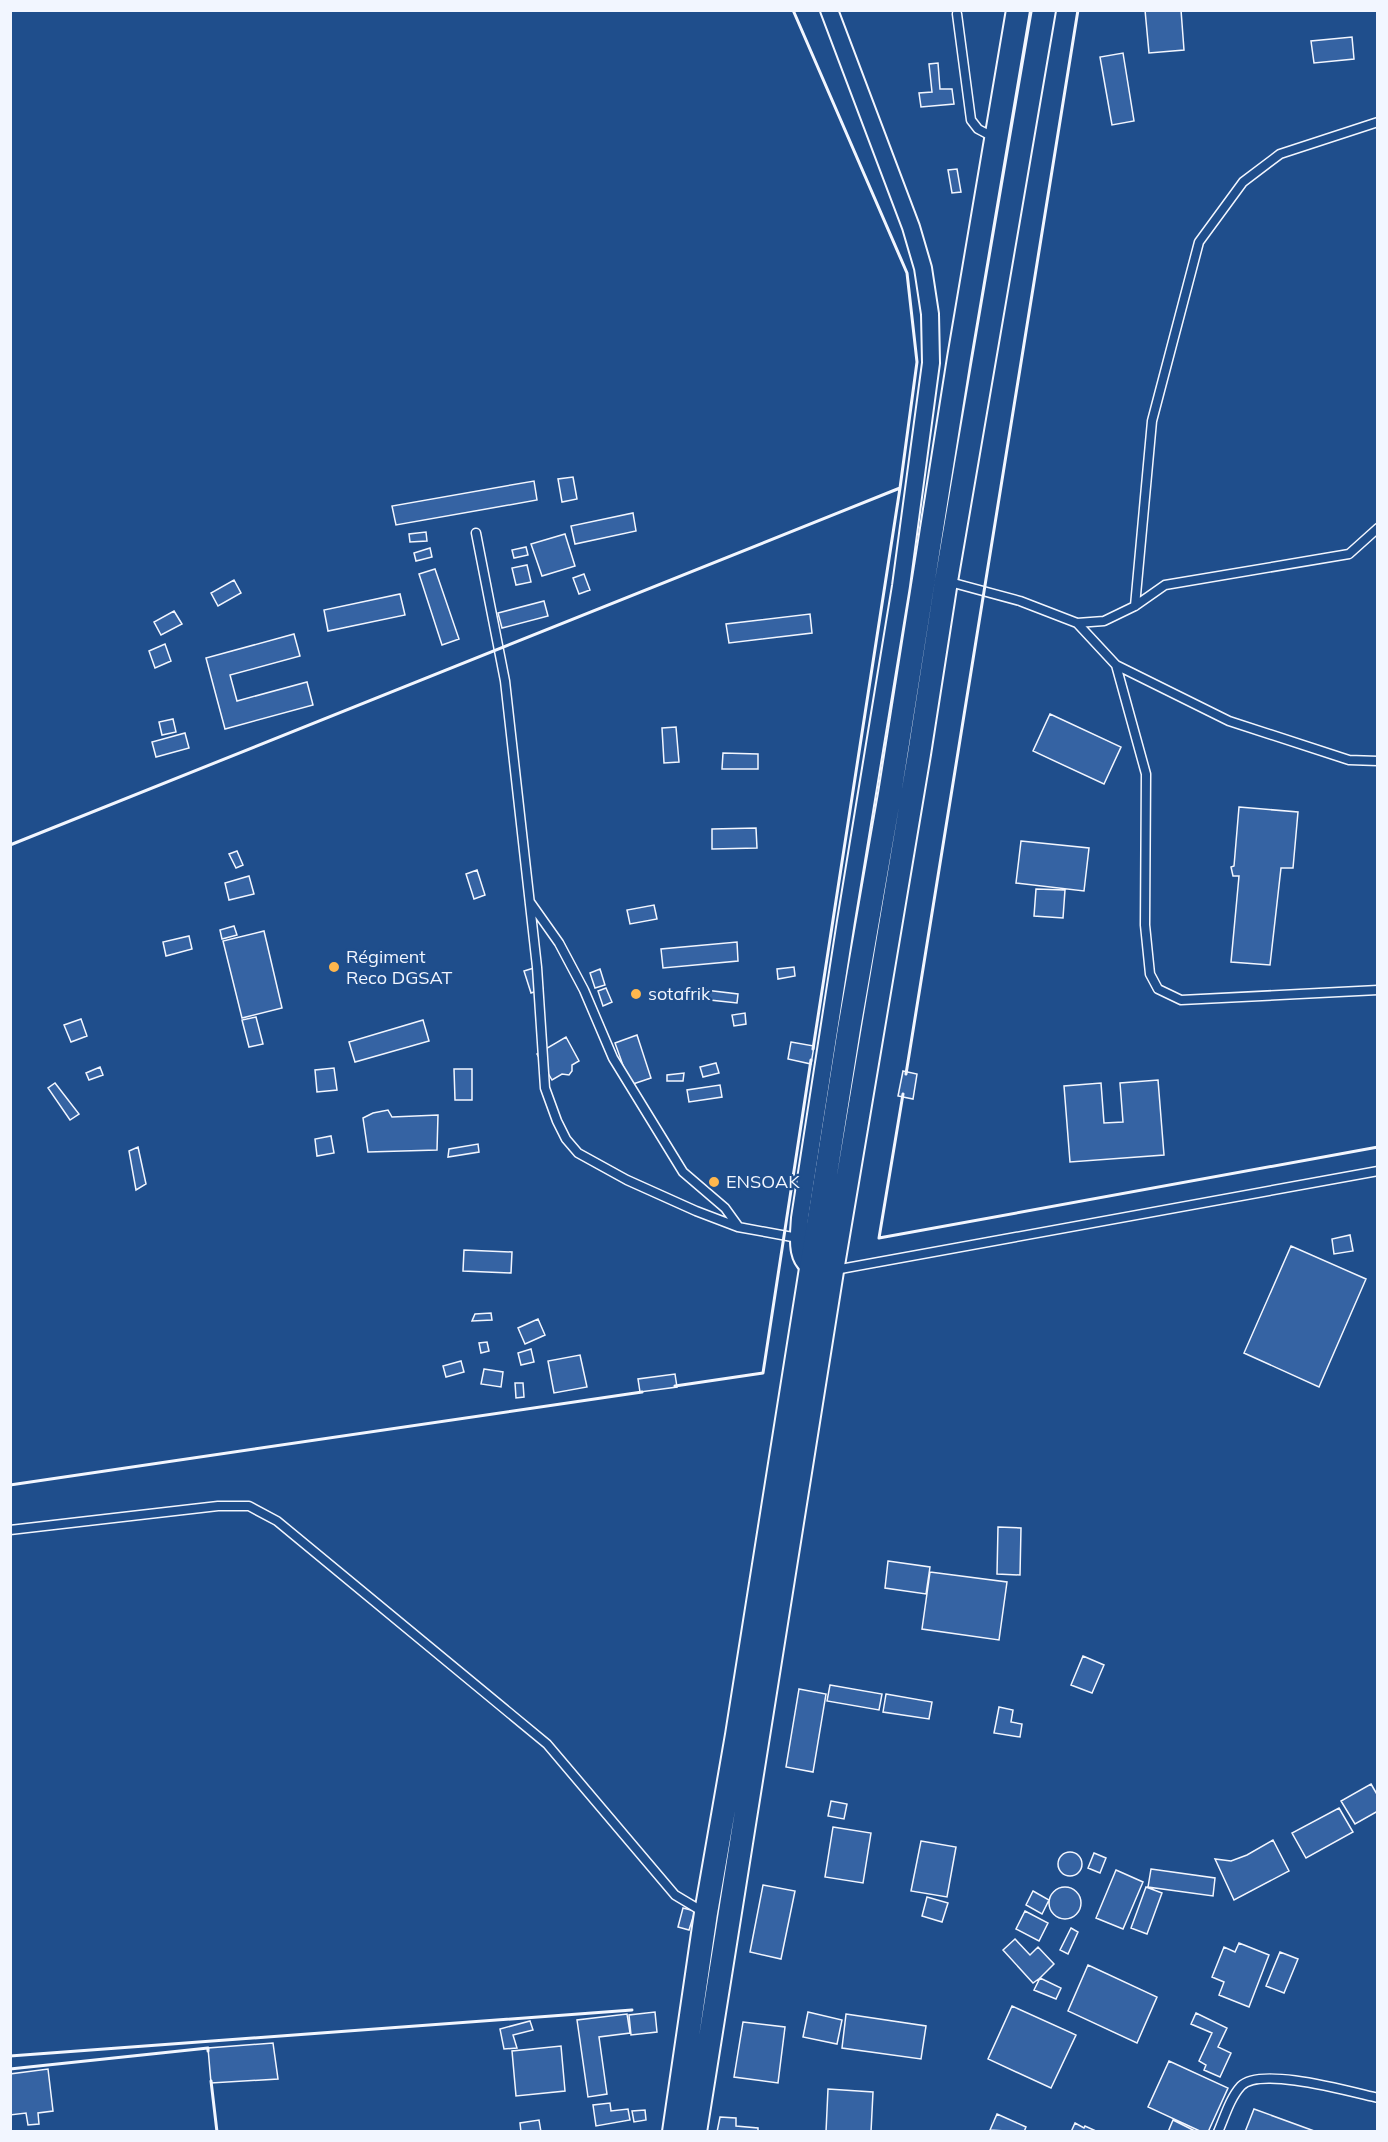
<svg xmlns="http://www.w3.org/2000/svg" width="1388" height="2142" font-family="Mulish,sans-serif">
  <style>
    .building { fill: #3563a3; stroke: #f2f6ff; stroke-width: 1.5 }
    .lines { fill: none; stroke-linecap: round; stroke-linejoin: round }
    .lane-casing { stroke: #f2f6ff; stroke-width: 11 }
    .street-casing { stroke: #f2f6ff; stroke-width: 20 }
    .secondary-casing { stroke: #f2f6ff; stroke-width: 26 }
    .lane { stroke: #1f4e8c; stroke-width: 8 }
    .street { stroke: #1f4e8c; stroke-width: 16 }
    .secondary { stroke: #1f4e8c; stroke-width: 22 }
    .wall { stroke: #f2f6ff; stroke-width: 3 }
    .poi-dot { fill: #ffb74d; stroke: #1f4e8c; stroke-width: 2 }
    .labels { text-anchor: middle; stroke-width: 4.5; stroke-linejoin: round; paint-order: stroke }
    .poi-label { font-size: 18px; fill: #f2f6ff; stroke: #1f4e8c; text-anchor: start }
  </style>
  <rect width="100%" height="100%" fill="#1f4e8c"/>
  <!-- building -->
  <path class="building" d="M1145,10h36l3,40 -35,3z
    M1352,37l2,22 -40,4 -3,-22z
    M1123,53l11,68 -22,4 -12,-68z
    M938,63l2,26h12l2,15 -33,3 -2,-14 13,-1 -3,-28z
    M957,169l4,23 -9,1 -4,-23z
    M573,477l4,22 -15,3 -4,-23z
    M534,481l3,19 -141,25 -4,-19z
    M633,513l3,18 -61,13 -4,-18z
    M426,532l1,9 -17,1 -1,-8z
    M565,534l10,32 -33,10 -11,-32z
    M526,547l2,8 -14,3 -2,-8z
    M430,548l2,9 -16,4 -2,-8z
    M527,565l4,17 -15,3 -4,-17z
    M435,569l24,70 -17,6 -23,-71z
    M584,574l6,16 -11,4 -6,-16z
    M234,580l7,13 -23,13 -7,-13z
    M400,594l5,21 -77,16 -4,-21z
    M544,601l4,15 -46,12 -4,-15z
    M174,611l8,13 -21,11 -7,-13z
    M810,614l2,19 -83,10 -3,-19z
    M294,634l6,22 -70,19 7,26 70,-19 6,23 -88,24 -19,-71z
    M165,644l6,17 -16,7 -6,-17z
    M1050,714l71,33 -17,37 -71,-33z
    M173,719l3,13 -14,3 -3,-13z
    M676,727l3,35 -15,1 -2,-35z
    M185,733l4,15 -33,9 -4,-15z
    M723,753l35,1v15h-36z
    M1239,807l59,5 -5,56h-12l-11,97 -39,-3 8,-86h-6l-2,-9 3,-1z
    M756,828l1,20 -45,1v-20z
    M1021,841l68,7 -5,43 -68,-8z
    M237,851l6,14 -7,3 -7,-14z
    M477,870l8,25 -11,4 -8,-25z
    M249,876l5,18 -25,6 -4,-17z
    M1036,889l29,1 -2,28 -29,-2z
    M654,905l3,14 -27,5 -3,-14z
    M234,926l3,9 -15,4 -2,-9z
    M264,931l18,77 -40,10 -19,-77z
    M189,936l3,13 -26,7 -3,-14z
    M737,942l1,19 -75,7 -2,-19z
    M537,967l6,22 -12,4 -7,-22z
    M794,967l1,9 -17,3 -1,-10z
    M600,969l5,16 -10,3 -5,-15z
    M606,988l6,14 -9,4 -5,-15z
    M705,990l33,4 -1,9 -36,-4z
    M745,1013l1,11 -12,2 -2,-11z
    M256,1017l7,27 -14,3 -7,-27z
    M81,1019l6,17 -16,6 -7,-17z
    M423,1020l6,21 -74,21 -6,-20z
    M637,1035l14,43 -21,7 -15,-42z
    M566,1037l13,24 -7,4v6l-3,4 -7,-1 -10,6 -15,-26z
    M791,1042l23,4 -3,18 -23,-5z
    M716,1063l3,10 -16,4 -3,-10z
    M100,1067l3,8 -14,5 -3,-7z
    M334,1068l3,22 -20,2 -2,-22z
    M454,1069h18v31h-17z
    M903,1071l14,3 -4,25 -15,-3z
    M684,1073l-1,8h-16v-6z
    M1158,1080l6,75 -94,7 -6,-76 37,-3 3,40 19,-1 -3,-39z
    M55,1083l24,31 -9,6 -22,-32z
    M720,1085l2,12 -33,5 -2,-12z
    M388,1110l4,7 46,-2 -1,35 -69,2 -5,-34 10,-5z
    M331,1136l3,17 -17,3 -2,-17z
    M478,1144l1,8 -31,5 1,-8z
    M138,1147l8,37 -10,6 -7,-39z
    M1350,1235l3,16 -19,3 -2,-15z
    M1291,1246l75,33 -47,108 -75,-34z
    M464,1250l48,2 -1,21 -48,-2z
    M491,1313l1,7 -20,1 3,-7z
    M538,1319l7,16 -20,9 -7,-16z
    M487,1342l2,9 -8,2 -2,-10z
    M531,1349l3,13 -13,3 -3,-12z
    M580,1355l7,32 -33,6 -6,-32z
    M461,1361l3,11 -18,5 -3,-11z
    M484,1369l19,3 -2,15 -20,-3z
    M675,1374l2,13 -37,5 -2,-13z
    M515,1383h8l1,14 -8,1z
    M998,1527l23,1 -1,47 -23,-1z
    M888,1561l42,6 -4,27 -41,-6z
    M930,1572l77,10 -8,58 -77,-11z
    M1083,1656l21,9 -12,28 -21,-8z
    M830,1685l52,9 -3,16 -52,-9z
    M799,1689l27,5 -13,78 -27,-5z
    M886,1694l46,8 -3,17 -46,-7z
    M999,1707l14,3 -2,12 11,2 -2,13 -26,-4z
    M1371,1784l7,12v15l-23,13 -14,-23z
    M831,1801l16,3 -3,15 -16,-3z
    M1339,1808l14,24 -47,26 -14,-25z
    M833,1827l38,6 -8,50 -38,-6z
    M1273,1840l16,31 -55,29 -19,-41 16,2 16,-6z
    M921,1841l35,6 -9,50 -36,-6z
    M1058 1864a12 12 0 1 1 24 0a12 12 0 1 1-24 0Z
    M1094,1853l12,5 -6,15 -12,-5z
    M1151,1869l64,9 -2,18 -65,-9z
    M1116,1870l27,12 -20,47 -27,-11z
    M763,1885l32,6 -14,68 -31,-7z
    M1146,1887l16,6 -15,41 -16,-6z
    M1049 1903a16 16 0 1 1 32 0a16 16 0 1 1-32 0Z
    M1033,1891l16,9 -7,14 -16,-9z
    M927,1897l21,6 -6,19 -20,-6z
    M683,1908l12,3 -6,19 -11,-3z
    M1025,1911l23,12 -9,18 -23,-12z
    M1071,1928l7,4 -10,22 -8,-4z
    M1015,1939l15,16 8,-8 16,17 -14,14 -7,5 -30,-33z
    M1239,1943l30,12 -20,52 -30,-12 5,-13 -12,-5 12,-30 11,5z
    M1280,1952l18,7 -14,34 -18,-7z
    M1088,1965l69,32 -20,46 -69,-32z
    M1040,1978l21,10 -5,11 -22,-9z
    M1012,2006l64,29 -25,53 -63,-29z
    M655,2012l2,20 -26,3 -2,-20z
    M808,2012l34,8 -5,24 -34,-7z
    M1196,2013l31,15 -9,19 13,6 -11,24 -16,-7 2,-5 -7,-4 13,-28 -21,-9z
    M627,2014l3,19 -31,4 8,57 -19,3 -11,-77z
    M846,2014l80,12 -5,33 -79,-11z
    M530,2021l3,9 -20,5 4,13 -13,1 -4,-20z
    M743,2022l42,5 -7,56 -44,-6z
    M273,2043l5,36 -67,4 -3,-35z
    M561,2046l4,45 -49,5 -4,-45z
    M1169,2061l59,27 -20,44h-6l-54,-25z
    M48,2069l5,42 -15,2 1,11 -11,1 -2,-12 -16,2v-41z
    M828,2089l45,3 -2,40h-45z
    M610,2103l1,8 17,-2 2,11 -34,6 -3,-21z
    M1254,2109l63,23h-72z
    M645,2110l1,10 -12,2 -2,-11z
    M997,2114l29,13 -2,5 -34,-2z
    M720,2117l16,1v8l22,2v4h-41z
    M539,2120l2,12h-20l-1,-9z
    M1173,2120l24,12h-29z
    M1075,2123l9,5 1,-2 13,6h-27z"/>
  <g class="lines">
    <!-- lane casing -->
    <g class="lane-casing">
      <path id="lane" d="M957,14l14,106 7,9 17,9
        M476,533l29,148 32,286 8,121 12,33 9,18 12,14 49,27 69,31 42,16 60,11
        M946,581l74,20 57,22 27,-2 31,-15 30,-21 184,-31 29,-26
        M1135,606l17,-185 47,-179 44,-60 37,-28 98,-32
        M1077,623l39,42 113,56 120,39 29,1
        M1116,665l30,109 -1,151 5,49 8,15 23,11 197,-10
        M530,902l29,41 25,47 29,68 70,114 42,36 13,18
        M835,1270l543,-99
        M10,1530l208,-24h31l28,15 270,223 128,151 30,18
        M1218,2132c7,-16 12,-34 23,-46 19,-20 110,6 137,12"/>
    </g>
    <!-- street casing -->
    <g class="street-casing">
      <path id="street" d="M816,1268c-22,-3 -17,-34 -16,-50l46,-297 55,-335 30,-223 -1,-49 -7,-46 -12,-41 -82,-217"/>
    </g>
    <!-- secondary casing -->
    <g class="secondary-casing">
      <path id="secondary" d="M674,2132l32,-219 31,-178 112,-706 41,-235 69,-436 59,-348
        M695,2132l137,-861 87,-517 27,-173 98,-571"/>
    </g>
    <!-- lane -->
    <use href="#lane" class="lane"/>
    <!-- street -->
    <use href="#street" class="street"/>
    <!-- secondary -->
    <use href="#secondary" class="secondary"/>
    <!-- wall -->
    <path class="wall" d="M10,845l890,-357 17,-126 -10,-89 -114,-263
      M813,1049l87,-561
      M906,1074l172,-1064
      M903,1094l-24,144 499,-91
      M675,1386l88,-13 48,-313
      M10,1485l632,-93
      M10,2056l622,-46
      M10,2069l198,-21v3
      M211,2081l6,51"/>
  </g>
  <!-- markers -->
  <g class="poi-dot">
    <circle cx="334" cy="967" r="6"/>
    <circle cx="636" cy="994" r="6"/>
    <circle cx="714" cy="1182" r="6"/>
  </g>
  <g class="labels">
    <!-- poi labels -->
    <g class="poi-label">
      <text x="346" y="963">Régiment<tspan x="346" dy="21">Reco DGSAT</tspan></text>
      <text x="648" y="1000">sotafrik</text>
      <text x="726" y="1188">ENSOAK</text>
    </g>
  </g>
  <!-- border -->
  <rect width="1388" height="2142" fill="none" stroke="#f2f6ff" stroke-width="24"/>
</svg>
